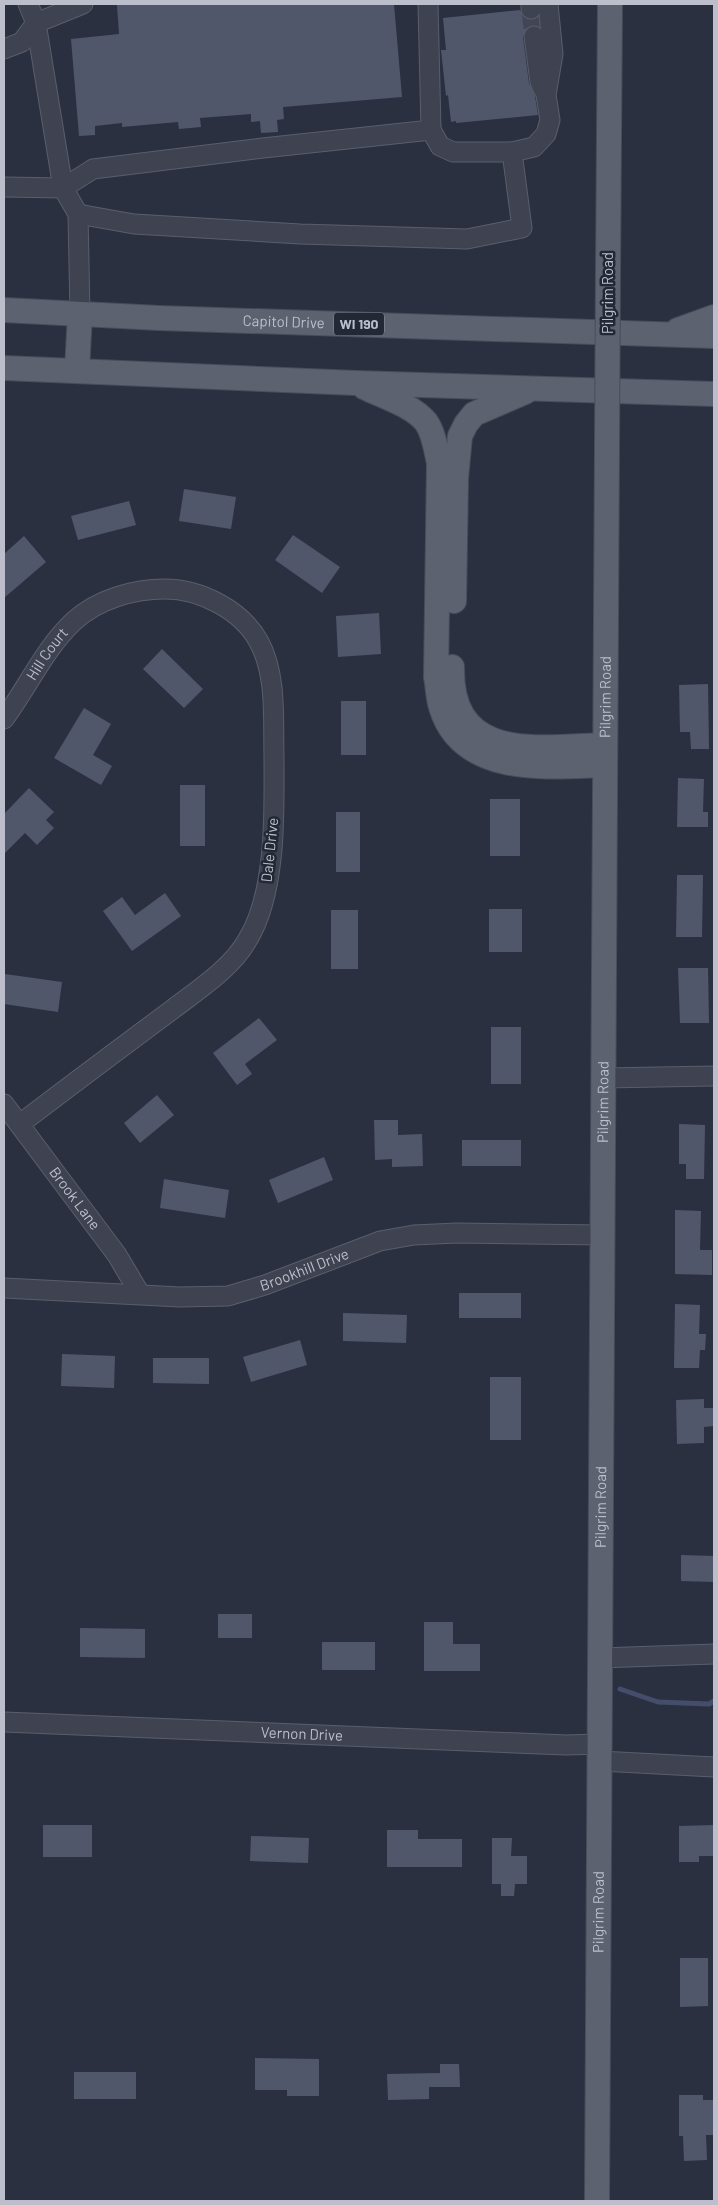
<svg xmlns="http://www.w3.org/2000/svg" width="718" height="2205" font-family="Barlow,sans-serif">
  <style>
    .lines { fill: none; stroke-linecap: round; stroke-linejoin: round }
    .stream { stroke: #444e6a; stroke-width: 5 }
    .building { fill: #51576a }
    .minor-tunnel { stroke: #414556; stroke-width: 19; stroke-dasharray: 19 9; stroke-linecap: butt }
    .minor-casing { stroke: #5a5e6c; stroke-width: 21 }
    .major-casing { stroke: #484c5b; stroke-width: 26 }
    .minor { stroke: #3f4351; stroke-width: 19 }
    .major { stroke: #5d6271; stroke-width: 24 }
    .major-bridge-casing { stroke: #484c5b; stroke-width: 26; stroke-linecap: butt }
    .major-bridge { stroke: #5d6271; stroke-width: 24 }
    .labels { text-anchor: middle; stroke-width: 5; stroke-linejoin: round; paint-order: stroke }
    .shield { fill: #232837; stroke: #8e929f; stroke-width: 1 }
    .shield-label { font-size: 14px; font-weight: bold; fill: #bcbfcb }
    .street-label { font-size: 15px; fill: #bcbfcb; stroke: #232837 }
  </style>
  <rect width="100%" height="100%" fill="#2b3041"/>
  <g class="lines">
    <!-- stream -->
    <path class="stream" d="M620,1689l38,13 51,2 5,-3"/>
  </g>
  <!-- building -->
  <path class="building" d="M133,4h261l8,93 -119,10 1,12 -7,1 1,12 -17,1 -1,-12 -9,1v-8l-51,4 1,9 -22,2 -1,-7 -56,5v-4l-27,3v9l-16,1 -8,-97 48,-5 -2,-29z
    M520,10l6,9 5,1 7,-3 1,9 -6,-1 -5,2 -5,10 6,46 6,13 3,19 -82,8v-2l-5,1 -3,-27 -2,1 -5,-46h5l-3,-32z
    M184,489l52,8 -5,32 -52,-8z
    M129,501l7,24 -58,15 -7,-24z
    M293,535l47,32 -18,26 -47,-33z
    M24,536l22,26 -42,36v-44z
    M379,613l2,41 -43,3 -2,-41z
    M162,649l41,40 -19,19 -41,-39z
    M708,684l1,65h-18l-1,-17h-10l-1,-47z
    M341,701h25v54h-25z
    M84,708l27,16 -18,31 19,11 -11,19 -47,-27z
    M678,778l26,1 -1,33h5v15h-31z
    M180,785h25v61h-25z
    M29,788l25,24 -8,8 8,8 -17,17 -12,-12 -21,21v-40z
    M490,799h30v57h-30z
    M336,812h24v60h-24z
    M677,875h26l-1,62h-26z
    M165,893l16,23 -49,35 -29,-40 19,-14 13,18z
    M489,909h33v43h-33z
    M331,910h27v59h-27z
    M678,968h30l1,55h-29z
    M5,974l57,8 -4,30 -54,-8z
    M259,1018l18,22 -32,24 7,10 -15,11 -24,-32z
    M491,1027h30v57h-30z
    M157,1095l17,20 -34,28 -16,-20z
    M374,1120h24v15l24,-1 1,32 -31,1v-8l-17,1z
    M679,1124l26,1 -1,54h-18v-15h-7z
    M462,1140h59v26h-59z
    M324,1157l9,23 -55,23 -9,-23z
    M164,1179l65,11 -4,28 -65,-10z
    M675,1210l26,1 -1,39h12v25l-37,-1z
    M459,1293h62v25h-62z
    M675,1304l25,1 -1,29h7l-1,16h-5l-1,18h-25z
    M343,1313l64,2 -1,28 -63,-2z
    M300,1340l7,25 -56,17 -8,-25z
    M62,1354l53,2 -1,32 -53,-2z
    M153,1358h56v26l-56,-1z
    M490,1377h31v63h-31z
    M704,1399v9h10v18l-10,1v16l-27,1 -1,-44z
    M681,1555l33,1v26l-33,-1z
    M218,1614h34v24h-34z
    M424,1622h29v22h27v27h-56z
    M80,1628l65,1v29l-65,-1z
    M322,1642h53v28h-53z
    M43,1825h49v32h-49z
    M714,1825v31h-15v6h-20v-36z
    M387,1830h31v9h44v28h-75z
    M251,1836l58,2 -1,25 -58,-2z
    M492,1838h20l-1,18h16v28h-12l-1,12h-13v-12h-9z
    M680,1958h28v48l-28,1z
    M255,2058l64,1v37h-32v-6h-32z
    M440,2064h19l1,23h-31v12l-41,1 -1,-26 53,-1z
    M74,2072h62v27h-62z
    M679,2095h24v5h10v35h-7l1,25 -23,1 -1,-25h-4z"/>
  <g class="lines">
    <!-- minor-tunnel -->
    <path class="minor-tunnel" d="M531,9l3,27"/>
    <!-- minor casing -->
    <g class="minor-casing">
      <g id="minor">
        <path d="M28,4l8,19 27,165 15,26 2,100"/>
        <path d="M531,4v5"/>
        <path d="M534,36l6,46 3,7"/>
        <path d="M4,49l18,-7 14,-19 47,-19"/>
        <path d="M431,130l9,16 13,6h59l22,-5 12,-13 4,-14 -4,-25 7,-41 -5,-50"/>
        <path d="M4,187l59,1 30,-19 170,-21 168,-18 -3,-126"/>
        <path d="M78,214l56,10 166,10 167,5 55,-11 -10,-76"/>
        <path id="s1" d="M4,719c24,-32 40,-70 70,-98 24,-22 60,-32 91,-32 35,0 77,21 94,53 18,33 14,77 15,114 0,34 1,69 -3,103 -3,27 -9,57 -23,80 -16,29 -49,50 -75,70 -51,38 -102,76 -153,115"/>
        <path d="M604,1078l110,-2"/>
        <path id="s2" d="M4,1104l113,151 23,39"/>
        <path id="s3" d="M4,1288l176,9 48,-1 37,-11 115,-44 34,-6 43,-2 146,2"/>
        <path d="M600,1658l114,-4"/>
        <path id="s4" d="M4,1722l562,23 34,-1"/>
        <path d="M600,1761l114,6"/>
      </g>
    </g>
    <!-- major casing -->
    <g class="major-casing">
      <g id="major">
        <path d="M608,273l2,-269"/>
        <path id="s5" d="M4,310l155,8 555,18"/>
        <path d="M678,330l36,-13"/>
        <path d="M4,368l352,15 358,11"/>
        <path d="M77,370l3,-56"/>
        <path d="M364,387c20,10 48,18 62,35 8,11 10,28 13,41l-3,214c2,10 2,21 5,30 21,70 108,60 164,58"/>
        <path d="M454,601l2,-123 4,-42 6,-12 8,-10 51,-22"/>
        <path d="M452,667c-2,97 87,80 153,78"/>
        <path id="s6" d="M597,2201l10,-1758"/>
      </g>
    </g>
    <!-- minor -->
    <use href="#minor" class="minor"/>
    <!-- major -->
    <use href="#major" class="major"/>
    <!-- major-bridge casing -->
    <g class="major-bridge-casing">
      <path id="major-bridge" d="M607,443l1,-170"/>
    </g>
    <!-- major-bridge -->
    <use href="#major-bridge" class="major-bridge"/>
  </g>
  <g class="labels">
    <!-- shield labels -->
    <rect class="shield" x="334" y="312.5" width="50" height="23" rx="4"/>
    <g class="shield-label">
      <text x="359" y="329">WI 190</text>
    </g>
    <!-- street labels -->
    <g class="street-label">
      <text transform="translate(608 293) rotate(-90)" y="5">Pilgrim Road</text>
      <text dy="5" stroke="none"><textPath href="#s5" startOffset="280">Capitol Drive</textPath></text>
      <text dy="5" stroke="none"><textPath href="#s1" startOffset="78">Hill Court</textPath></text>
      <text dy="5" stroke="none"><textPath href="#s6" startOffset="1504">Pilgrim Road</textPath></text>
      <text transform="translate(270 850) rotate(-84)" y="5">Dale Drive</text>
      <text dy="5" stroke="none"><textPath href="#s6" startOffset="1099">Pilgrim Road</textPath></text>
      <text dy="5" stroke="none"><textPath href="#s2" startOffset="118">Brook Lane</textPath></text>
      <text dy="5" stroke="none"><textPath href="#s3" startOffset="305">Brookhill Drive</textPath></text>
      <text dy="5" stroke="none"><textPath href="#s6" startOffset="694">Pilgrim Road</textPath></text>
      <text dy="5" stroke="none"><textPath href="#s4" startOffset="298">Vernon Drive</textPath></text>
      <text dy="5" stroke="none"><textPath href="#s6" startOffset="289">Pilgrim Road</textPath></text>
    </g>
  </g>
  <!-- border -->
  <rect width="718" height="2205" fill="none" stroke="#bcbfcb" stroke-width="10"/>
</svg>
